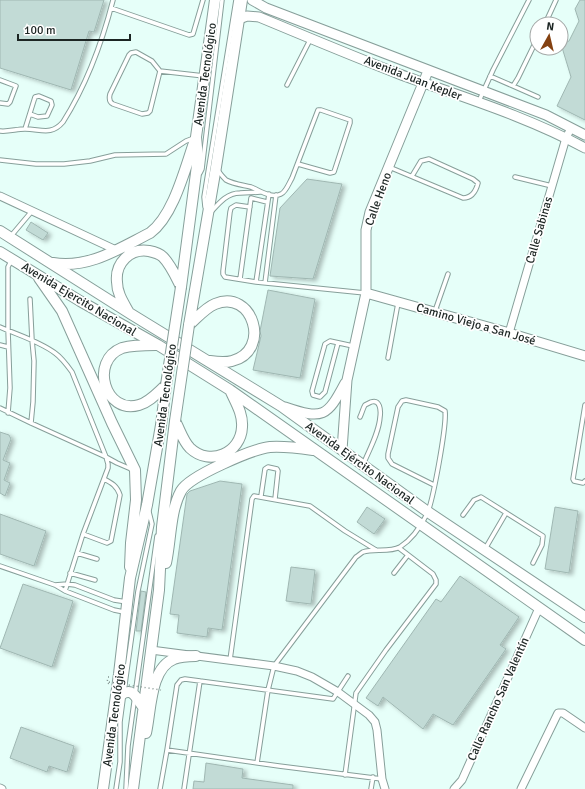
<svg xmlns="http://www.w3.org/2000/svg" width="585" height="789" font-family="Signika,sans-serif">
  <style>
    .building { fill: #c2dbd6; stroke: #9fb7b2; filter: url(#shadow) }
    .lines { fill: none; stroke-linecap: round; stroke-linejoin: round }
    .lane-casing { stroke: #879f9a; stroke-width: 5.5 }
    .street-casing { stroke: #879f9a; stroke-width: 9 }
    .secondary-casing { stroke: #879f9a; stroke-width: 11 }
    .primary-casing { stroke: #879f9a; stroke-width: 12 }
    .path { stroke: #80918d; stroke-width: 1.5; stroke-dasharray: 1 3; stroke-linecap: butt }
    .lane { stroke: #fff; stroke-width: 3.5 }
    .street { stroke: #fff; stroke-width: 7 }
    .secondary { stroke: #fff; stroke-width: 9 }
    .primary { stroke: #fff; stroke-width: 10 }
    .primary-bridge-casing { stroke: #879f9a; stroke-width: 12; stroke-linecap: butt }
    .path-bridge { stroke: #80918d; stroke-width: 1.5; stroke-dasharray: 1 3; stroke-linecap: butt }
    .primary-bridge { stroke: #fff; stroke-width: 10 }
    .labels { text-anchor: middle; stroke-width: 3.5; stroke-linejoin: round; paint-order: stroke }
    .street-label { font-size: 12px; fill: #1c2523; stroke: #fff }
  </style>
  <defs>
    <filter id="shadow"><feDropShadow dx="3.5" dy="2" stdDeviation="2" flood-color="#0004"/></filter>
  </defs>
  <rect width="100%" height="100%" fill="#e6fff9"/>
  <!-- building -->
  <path class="building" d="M0,0h104l-10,32 -5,-1 -18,59 -71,-22z
    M580,0h5v120l-28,-14 14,-29 -10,-33 8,-3 10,-20 -4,-12z
    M307,179l35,5 -29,95 -43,-3 10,-68z
    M31,222l17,11 -5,7 -17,-10z
    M268,290l47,9 -15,79 -47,-8 8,-34 -1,-5z
    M0,432l9,3 2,4 -8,21 7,3 -6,17 6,3 -5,13 -5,-3z
    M220,481l22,3 -20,146 -14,-2 -1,9 -30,-4 2,-18 -9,-1 17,-120 3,-3z
    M367,507l18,12 -11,15 -17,-12z
    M555,507l23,4 -9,62 -24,-4z
    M0,514l46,17 -12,35 -34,-12z
    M291,567l24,3 -4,34 -25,-3z
    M460,576l59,41 -19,28 6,4 -53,76 -20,-11 -10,15 -40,-32 -5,9 -12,-8 70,-99 5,3z
    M23,584l50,17 -21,66 -52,-19z
    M141,591l5,1 -5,39h-5z
    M21,727l53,19 -7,26 -18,-6 -2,6 -37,-14z
    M206,763l37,6 -1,9 51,7v4h-100l1,-8 10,1z"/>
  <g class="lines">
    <!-- lane casing -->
    <g class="lane-casing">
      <path id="lane" d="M111,8l78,27 4,-1 10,-34
        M545,24l11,-24
        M136,52l16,9 8,10 -10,40 -2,2 -6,1 -29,-10c-4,-2 -4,-6 -3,-10l19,-39 2,-2z
        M160,71l44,5
        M490,76l23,10 5,-8 19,-39
        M287,85l24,-47
        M513,86l25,11
        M479,101l14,-31 36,-70
        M0,103l8,1 2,-2 6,-16 -16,-6
        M25,129l10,-32 4,-1 12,5 1,4 -5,11 -9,1 -8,-3
        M0,131c8,1 17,-2 25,-2 16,0 26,7 38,-7 24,-38 39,-79 50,-122
        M0,160l36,4h28l26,-3 25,-6 51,-1 20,-13 8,-3
        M389,167l74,31c9,0 13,-7 15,-15l-5,-4 -44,-20 -8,2 -9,15
        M218,170c2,4 5,7 8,10 7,4 17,5 25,7 8,3 20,12 30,7 5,-2 8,-11 11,-16l26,-68h3l29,10v3l-16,49 -4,1 -32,-9
        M200,173l2,-4 20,-169
        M515,177l37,9
        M205,207l-1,-10 32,-197
        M250,207l-14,-2 -5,3 -1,4 -7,59v3l2,3 31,5 109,11
        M211,212c8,-9 16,-19 29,-19 7,-1 13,0 20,-1
        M11,236l21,-25
        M240,279l11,-81 16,4
        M256,282l13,-88
        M265,283l11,-88
        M30,299l2,41 2,21 -1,41 -2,21
        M435,311l13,-37
        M0,327c18,8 39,14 55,26 7,5 12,12 17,19l34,85
        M338,343l-13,49 -5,5 -7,-2 -1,-4 13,-47 5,-3 23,5
        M0,345l8,2
        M388,358l10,-55
        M585,405l-12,74 1,2 9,2 2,-2
        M0,408l31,15 75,34
        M8,413l2,-25 -2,-58v-63l3,-6
        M360,417c2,-4 3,-9 5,-12 2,-1 4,-2 6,-3 9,-3 10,8 9,15 -1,16 -11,33 -17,48
        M261,496l4,-27 3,-2 9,2 1,2 -3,28
        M463,515l11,-15 7,-3 62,39 -1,9 -9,18
        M83,534l24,9 4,-2 9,-46c-3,-9 -8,-12 -16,-16
        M485,549l21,-36
        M77,553l20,6
        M0,566l55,19 10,6 49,19 10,2
        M70,573l25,7
        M394,573l14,-18
        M55,585l12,-1 8,1 39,15 13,2
        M65,591l18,-57 25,-66v-4l-2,-7 11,6 14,6
        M230,660l22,-161 2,-3 56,10 35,25 31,19
        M167,750l10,-65 4,-5 4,-1 148,20 15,-23
        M257,763l11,-73 6,-24 82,-109c2,-1 5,-4 7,-5 11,-4 26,1 37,-5 11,-7 21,-21 27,-33 6,-13 20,-89 18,-103l-7,-4 -32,-7 -4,1 -4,6 -10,47v4l4,6 42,21
        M345,775l11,-82 30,-43 50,-66v-4l-3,-6 -34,-26
        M116,789l4,-27v-40l6,-45 12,-86 14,-67 -3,-12
        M126,789l2,-43 29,-210
        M160,789l7,-39 112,16 103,13
        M184,789l16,-108
        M371,789l2,-12"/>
    </g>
    <!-- street casing -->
    <g class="street-casing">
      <path id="street" d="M0,196l116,54
        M509,333l57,-195 5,-10
        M151,650l123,16 23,5 15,6 26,15 31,23 6,7 2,8 5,49 3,10
        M0,788l2,1
        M454,789l8,-9 77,-172
        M521,789l37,-76h5l22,15"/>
    </g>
    <!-- secondary casing -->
    <g class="secondary-casing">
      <path id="secondary" d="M252,0l14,8 280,107 39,20
        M239,19l8,-3 12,1c46,19 93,39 140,57 63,23 127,42 186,74
        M366,293l143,40 76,23
        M285,407c38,13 42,10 60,-24
        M342,450l5,-70 19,-87v-63l4,-18 58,-141"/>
    </g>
    <!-- primary casing -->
    <g class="primary-casing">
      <path id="primary" d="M0,231l131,83 150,92 147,106 157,105
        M0,252l80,49 78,44 72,45 355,250
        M53,263c36,6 67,-15 97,-30 24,-18 35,-65 45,-93
        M39,278l23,33 50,112 23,47 1,30 -5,43 -1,24
        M181,287l17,-129 -2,-21 19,-137
        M128,311c-5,-9 -11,-18 -11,-29 -2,-19 13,-34 32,-31 5,1 11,3 14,6 8,8 13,20 18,30
        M189,325l27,-158 26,-167
        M189,325c8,-7 16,-17 26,-21 38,-16 57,47 17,57 -7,2 -15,1 -22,0
        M156,345c-11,0 -23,0 -34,3 -33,13 -17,67 17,57 11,-3 19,-13 27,-20
        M175,421c5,9 8,20 15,27 20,19 51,5 52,-21 1,-13 -6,-24 -11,-35
        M166,563c5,-23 4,-52 15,-72 8,-15 72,-42 89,-44 15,-1 29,1 43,3
        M116,699c15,-14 18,-5 27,8
        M146,733c5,-22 4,-65 28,-74 7,-3 15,-3 22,-3
        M103,789l16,-115 11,-96 17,-73 14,-80 5,-40
        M133,789l26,-199 3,-63 13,-106"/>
    </g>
    <!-- path -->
    <path class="path" d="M109,677h-1l-1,6 3,1"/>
    <!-- lane -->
    <use href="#lane" class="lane"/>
    <!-- street -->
    <use href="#street" class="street"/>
    <!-- secondary -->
    <use href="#secondary" class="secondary"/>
    <!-- primary -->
    <use href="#primary" class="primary"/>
    <!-- primary-bridge casing -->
    <g class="primary-bridge-casing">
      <path id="primary-bridge" d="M166,385l15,-98
        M175,421l14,-96"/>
    </g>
    <!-- path-bridge -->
    <path class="path-bridge" d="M109,682l52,8"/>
    <!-- primary-bridge -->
    <use href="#primary-bridge" class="primary-bridge"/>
  </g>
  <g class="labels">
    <!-- street labels -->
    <g class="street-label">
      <text transform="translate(205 74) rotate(-82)" y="4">Avenida Tecnológico</text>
      <text transform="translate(413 78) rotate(21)" y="4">Avenida Juan Kepler</text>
      <text transform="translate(378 199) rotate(-70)" y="4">Calle Heno</text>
      <text transform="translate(539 230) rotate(-74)" y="4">Calle Sabinas</text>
      <text transform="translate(79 299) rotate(31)" y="4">Avenida Ejercito Nacional</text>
      <text transform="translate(476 324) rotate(16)" y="4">Camino Viejo a San José</text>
      <text transform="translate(165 395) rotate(-82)" y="4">Avenida Tecnológico</text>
      <text transform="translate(360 463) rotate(36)" y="4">Avenida Ejército Nacional</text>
      <text transform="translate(498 699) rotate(-66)" y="4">Calle Rancho San Valentín</text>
      <text transform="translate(114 715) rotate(-82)" y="4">Avenida Tecnológico</text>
    </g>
  </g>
  <!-- north arrow -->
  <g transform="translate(549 36) rotate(8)"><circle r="19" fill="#ffffff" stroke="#a4a8a7"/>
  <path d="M0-3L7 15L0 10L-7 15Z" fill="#844111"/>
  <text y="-6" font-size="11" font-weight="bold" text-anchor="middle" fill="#1c2523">N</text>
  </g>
  <!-- scale -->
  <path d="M18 34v6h112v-6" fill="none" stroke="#1c2523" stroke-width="2"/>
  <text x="24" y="34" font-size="12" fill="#1c2523" stroke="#ffffff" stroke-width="3" paint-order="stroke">100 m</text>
</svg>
